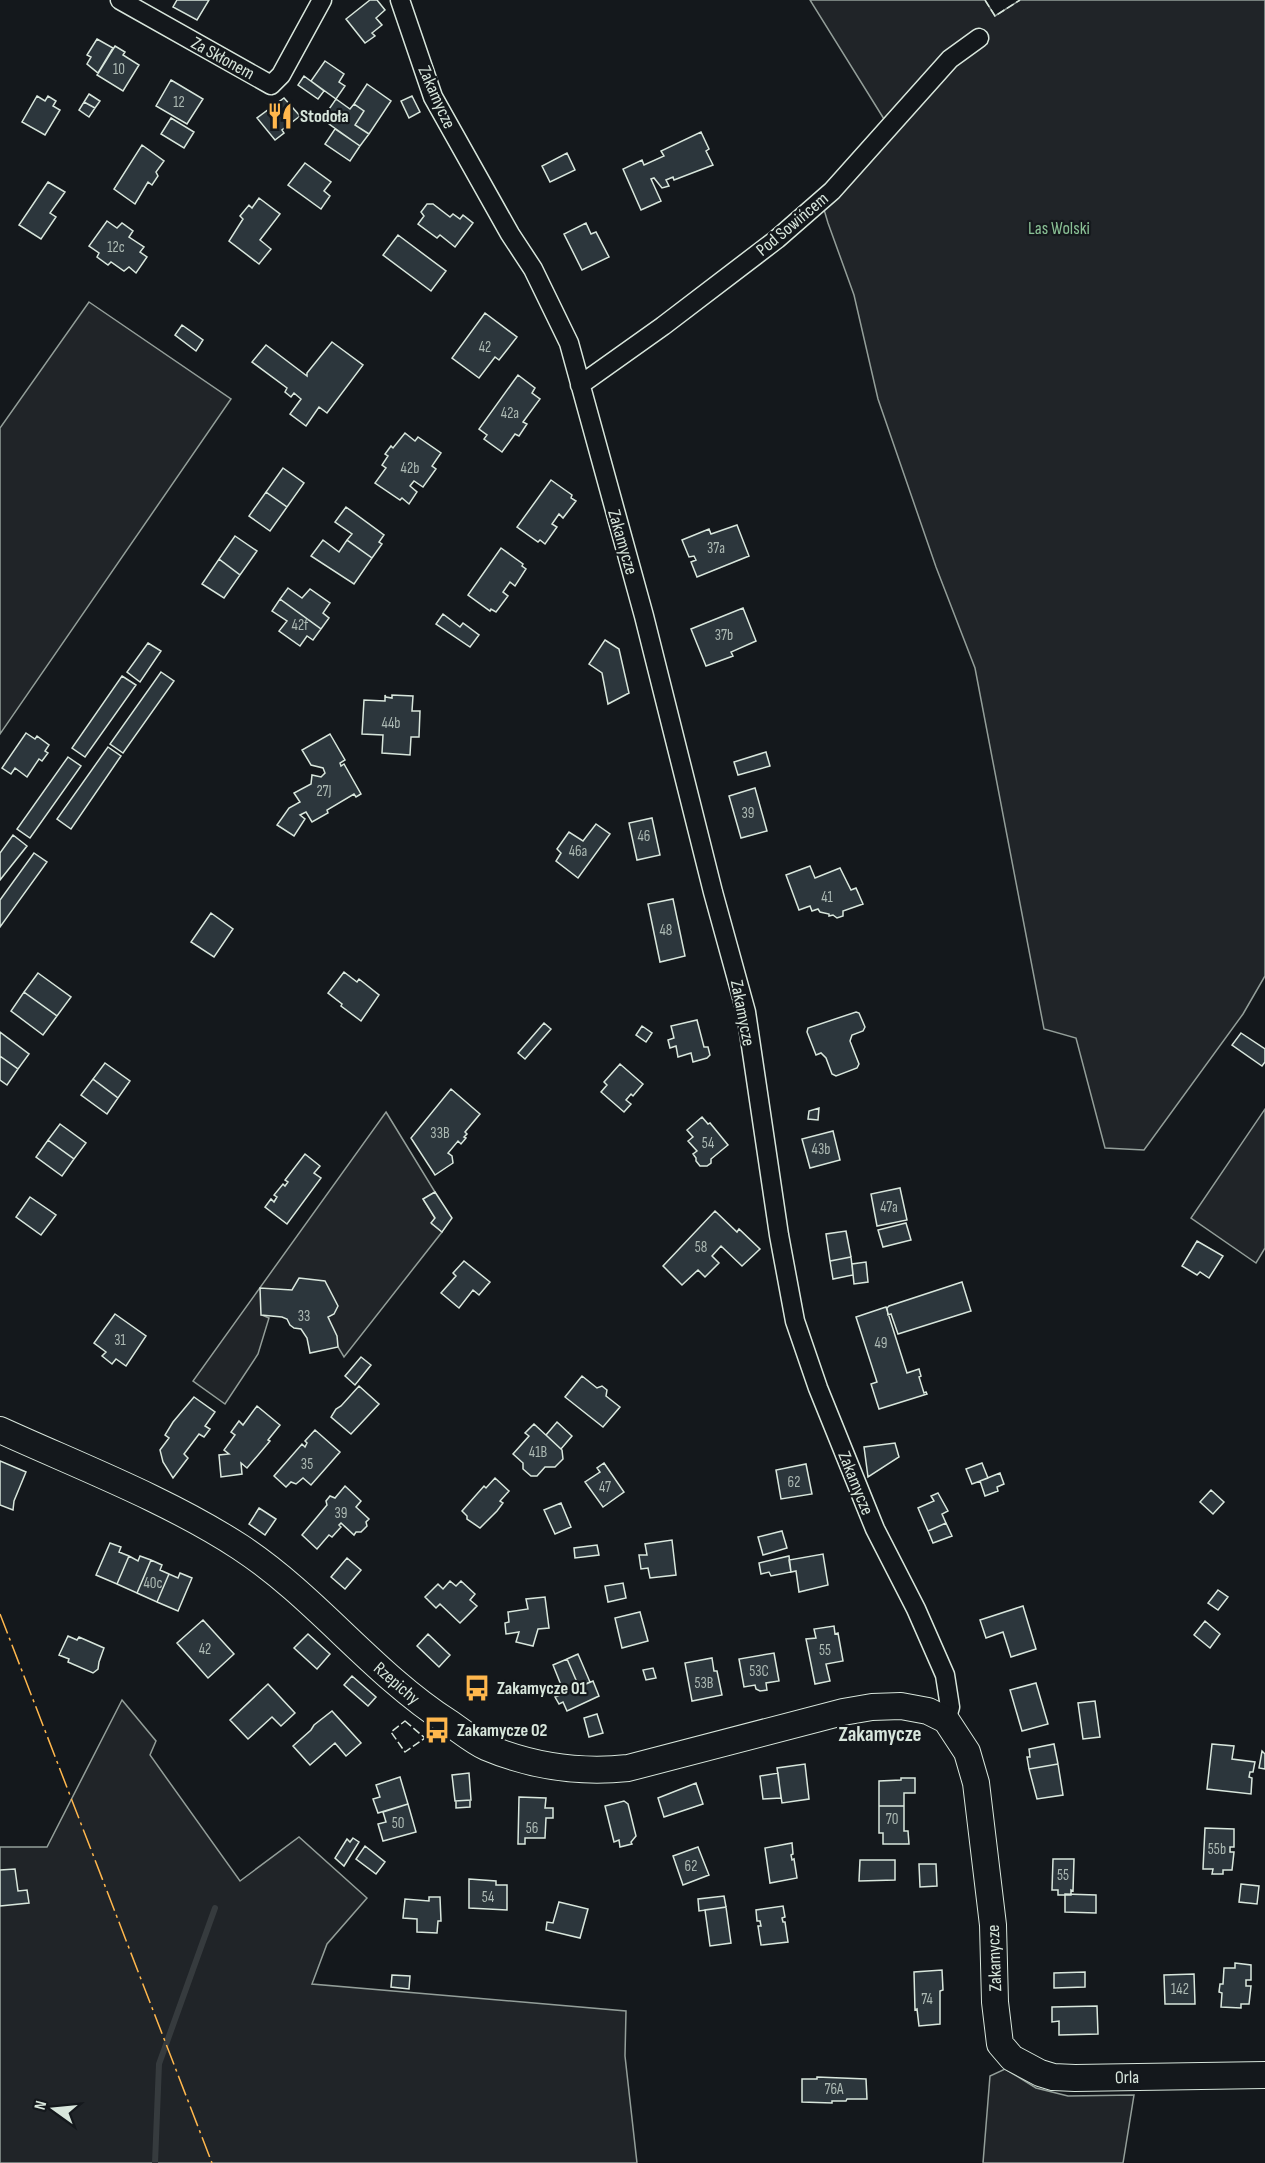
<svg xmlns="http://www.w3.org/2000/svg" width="1265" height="2163" font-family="'Sofia Sans Condensed',sans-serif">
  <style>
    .green { fill: #202428; stroke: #939e99; stroke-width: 1.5 }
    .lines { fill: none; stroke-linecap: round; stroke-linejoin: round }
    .stream { stroke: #363b3e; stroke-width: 6 }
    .building { fill: #2c363c; stroke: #d8e6dc; stroke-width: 1.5 }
    .street-casing { stroke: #d8e6dc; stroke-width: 21 }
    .secondary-casing { stroke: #d8e6dc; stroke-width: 28 }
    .street { stroke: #14181c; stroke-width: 18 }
    .secondary { stroke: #14181c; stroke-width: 26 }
    .fence { stroke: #d8e6dc; stroke-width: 1.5; stroke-dasharray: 8 3; stroke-linecap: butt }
    .power { stroke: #ffb74d; stroke-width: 1.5; stroke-dasharray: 21 4.5 3 4.5; stroke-linecap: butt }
    .labels { text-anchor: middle; stroke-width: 4.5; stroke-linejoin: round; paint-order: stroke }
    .number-label { font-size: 15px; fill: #adbab4 }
    .street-label { font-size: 18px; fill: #d8e6dc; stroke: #14181c }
    .poi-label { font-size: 18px; font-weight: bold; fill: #d8e6dc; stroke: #14181c; text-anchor: start }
    .park-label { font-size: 18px; fill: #8ac095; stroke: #14181c }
    .quarter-label { font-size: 21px; font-weight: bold; fill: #d8e6dc; stroke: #14181c }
  </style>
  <rect width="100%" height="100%" fill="#14181c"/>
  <!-- green -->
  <path class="green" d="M810,0h175l10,16 25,-16h245v976l-22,38 -99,136 -39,-2 -29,-110 -32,-9 -69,-361 -39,-101 -58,-168 -24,-104 -26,-72 -6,-20 62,-84z
    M89,302l142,97 -231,335v-306z
    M1265,1109v139l-9,15 -65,-45z
    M386,1112l49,80 -12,7 12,19 -3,6 10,8 -98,125 -6,-10 -10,-30 -66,-2 7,3 -11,36 -33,50 -32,-23z
    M122,1700l34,41 -6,14 90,126 59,-44 68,61 -40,46 -15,40 314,27 -1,45 12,107h-637v-316h47z
    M1005,2069l31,19 32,8 66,-1 -11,68h-140l7,-87z"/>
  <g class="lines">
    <!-- stream -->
    <path class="stream" d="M155,2163l4,-99 56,-156"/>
  </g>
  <!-- building -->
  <path class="building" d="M177,0h32l-12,20 -24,-13z
    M370,0h7l8,10 -9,8 6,7 -10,8 3,3 -10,7 -19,-24z
    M97,39l16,9 -15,25 -11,-9 4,-7 -4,-2z
    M115,46l10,6 -2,3 16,10 -16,26 -26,-16z
    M325,61l19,13 -5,8 6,4 -9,13 -25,-18z
    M304,76l20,15 -6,8 -20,-14z
    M171,80l32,19 -16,25 -31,-18z
    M367,84l24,17 -22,33 -14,-9 9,-14 -10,-7z
    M89,94l11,7 -5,7 -11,-6z
    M37,96l8,5 3,-5 8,5 -3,5 7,4 -15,25 -23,-13z
    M412,96l8,16 -11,6 -8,-17z
    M284,98l16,18 -18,14 2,3 -9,7 -18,-22z
    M336,99l14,10 4,-5 10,7 -9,14 14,9 -9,12 -31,-22 1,-2 -4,-2 4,-6 -3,-2z
    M84,102l11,6 -6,9 -10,-7z
    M171,118l23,14 -10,16 -23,-14z
    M335,129l25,17 -10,15 -25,-17z
    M701,132l8,17 -3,2 7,14 -39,15 -1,-3 -7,3 3,6 -7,2 -8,-10 -3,1 10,22 -20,9 -18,-41 19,-9 2,5 20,-9 -3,-5z
    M142,145l22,16 -8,11 2,4 -6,9 -4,-3 -13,22 -21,-15z
    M567,153l8,17 -25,12 -8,-16z
    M305,163l26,19 -7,9 6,5 -9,13 -33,-24z
    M48,182l17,10 -15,21 6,4 -15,22 -22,-14z
    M259,198l21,16 -20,26 11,9 -12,15 -30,-23 14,-22 -3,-3 9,-11 3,3z
    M427,204h6l17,13 3,-3 7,5 3,-4 10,8 -18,24 -15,-12 -3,3 -19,-14 6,-8 -3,-4z
    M107,221l10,7 5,-5 11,8 -4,6 15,10 -4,5 7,5 -11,16 -7,-6 -5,4 -13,-9 -3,3 -11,-8 2,-4 -10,-7z
    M586,223l5,11 5,-2 13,25 -27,13 -18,-36z
    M398,235l48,36 -15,20 -48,-36z
    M485,313l32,24 -18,23 -4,-3 -16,21 -27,-20z
    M182,325l21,15 -7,11 -21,-16z
    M332,342l31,23 -36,48 -8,-6 -13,19 -16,-12 11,-15 -7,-6 -3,4 -6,-5 2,-4 -35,-26 14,-17 41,31v-3z
    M518,375l17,13 -3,5 8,6 -17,23 4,2 -8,12 -4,-2 -13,18 -18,-13 3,-4 -8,-6z
    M405,433l10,8 3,-4 23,16 -9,13 4,3 -13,18 -9,-6 -4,5 7,6 -8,12 -7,-6 -2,2 -25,-17 11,-15 -4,-3 6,-9 -3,-2 6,-8 2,2z
    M283,468l21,15 -17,24 -21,-15z
    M551,480l21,15 -1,3 5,3 -13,17 -4,-4 -7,10 5,3 -12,17 -5,-4 -2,2 -21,-15z
    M266,492l21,15 -17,24 -21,-15z
    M346,507l38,28 -5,7 3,2 -10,14 -25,-18 5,-6 -17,-12z
    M737,525l12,31 -52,21 -6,-15 5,-2 -2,-4 -5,1 -7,-17 27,-11 2,5z
    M235,536l22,15 -17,24 -21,-16z
    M323,540l16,12 8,-12 25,18 -18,26 -43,-28z
    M501,548l22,16 -1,2 4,3 -11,17 -5,-4 -7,10 5,4 -12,16 -5,-3 -1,2 -22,-16z
    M219,559l21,16 -16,23 -22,-14z
    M288,588l14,10 8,-9 20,14 -7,10 6,5 -8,11 -41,-30z
    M280,599l41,30 -8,11 -6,-4 -7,10 -21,-15 8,-10 -15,-10z
    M743,608l13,33 -25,11 2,4 -27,10 -15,-37z
    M443,614l17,13 3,-4 16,12 -9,12 -34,-23z
    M605,640l14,9 10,44 -21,11 -6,-31 -13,-9z
    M148,643l13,8 -21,31 -13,-10z
    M161,672l13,9 -51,72 -13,-9z
    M122,676l14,9 -51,72 -13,-9z
    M385,695l1,2 6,1v-3l21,1 -1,15h8l-1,26h-8l-1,18 -28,-2 1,-18 -21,-1 2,-34 21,1z
    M26,733l9,6 2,-3 12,9 -4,6 3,2 -6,8 -3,-2 -12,18 -12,-9 -4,6 -9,-6z
    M330,734l15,26 -5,3 1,3 3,-2 17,30 -5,3 -2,-3 -27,16 1,3 -16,9 -6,-10 -6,3 5,4 -11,17 -17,-11 12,-17 11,-6 -6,-9 17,-9 1,-9 9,2 4,-4 -2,-5 -12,-3 -9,-15z
    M108,747l13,9 -50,73 -14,-10z
    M766,752l4,14 -32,9 -4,-13z
    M68,757l13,9 -51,72 -13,-9z
    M755,788l12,43 -26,7 -12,-42z
    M652,818l8,37 -23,5 -8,-37z
    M596,824l14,10 -32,44 -22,-17 5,-8 -4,-4 12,-17 14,9z
    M13,835l14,11 -27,34v-27z
    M34,853l13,9 -47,65v-27z
    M810,866l5,12 25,-10 11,22 5,-2 7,16 -20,7v5l-6,2 -4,-3 -4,1v-2l-9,-2 -2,-3 -6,2 -2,-5 -11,4 -13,-35z
    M673,899l12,57 -25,6 -12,-58z
    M211,913l22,16 -19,28 -23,-15z
    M344,972l13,10 2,-3 20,16 -18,26 -20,-15 1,-2 -14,-11z
    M38,973l33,24 -14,19 -33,-24z
    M24,992l33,24 -14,19 -32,-24z
    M856,1012l3,1 6,14 -2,4 -11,4 -2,6 9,23 -2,4 -21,8 -4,-2 -6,-16 -5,-5 -5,2 -9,-23 1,-4z
    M697,1020l7,27h4l2,8 -3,3 -14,4 -2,-9 -13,4 -2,-11 -6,2 -2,-8 6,-2 -3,-12z
    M544,1023l7,6 -26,30 -7,-6z
    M642,1026l10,7 -6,9 -10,-7z
    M0,1032l29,22 -11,15 -18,-13z
    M1241,1033l24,16v13l-3,4 -30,-21z
    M0,1056l18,13 -11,16 -7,-5z
    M105,1063l25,18 -12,17 -25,-19z
    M620,1064l23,20 -10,12 -2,-2 -5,6 5,4 -7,8 -23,-20 6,-7 -3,-3z
    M93,1079l25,19 -11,16 -26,-19z
    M451,1089l29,25 -15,18 2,2 -3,3 2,1 -5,6 -3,-3 -10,12 4,3 1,7 -18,12 -24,-37z
    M819,1108l-1,12 -10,-1 1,-8z
    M702,1117l6,7 2,-1 18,22 -17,14v4l-4,3h-7l-4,-5v-3l-3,-4 4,-3 -9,-10 5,-4 -6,-7z
    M60,1124l26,19 -12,16 -26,-19z
    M833,1131l7,29 -30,8 -8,-29z
    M48,1140l26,19 -12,17 -26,-19z
    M305,1154l15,12 -6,7 7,5 -34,46 -22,-17 6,-8 3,3 3,-5 -3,-2 9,-11 2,2 3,-4 -3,-2z
    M900,1188l7,32 -30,6 -6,-32z
    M435,1192l17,26 -10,14 -11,-9 4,-5 -12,-19z
    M30,1197l26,18 -15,20 -25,-18z
    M715,1211l22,21 2,-3 21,20 -18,17 -21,-20 -9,10 7,7 -14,14 -7,-7 -16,15 -19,-19z
    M906,1223l5,17 -28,7 -5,-17z
    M846,1231l5,26 -21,4 -4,-27z
    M1197,1241l26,15 -14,22 -9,-6 -3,3 -15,-9z
    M851,1257l2,18 -20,4 -3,-18z
    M464,1261l26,21 -11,13 -6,-5 -14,18 -18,-15 15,-17 -3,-3z
    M866,1262l2,20 -14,2 -2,-20z
    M299,1278l26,3 13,25 -4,8 -6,3 9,19 1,11 -28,6 -3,-15 -6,-9 -7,-1 -4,-3 -3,-6 -5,-2 -21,-2 -1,-27 32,2z
    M962,1282l9,29 -73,23 -7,-20 -3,1 -1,-7 2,-2z
    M886,1307l21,66 12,-4 2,7 -2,1 5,16 2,-1 1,2 -48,15 -8,-25 6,-2 -21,-65z
    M115,1314l31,22 -20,30 -10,-7 -4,5 -10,-8 4,-4 -12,-9z
    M361,1357l10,8 -16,20 -10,-9z
    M582,1376l15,12 5,-2 5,4 -1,6 14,11 -17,20 -38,-30z
    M359,1386l20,18 -28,30 -20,-17 5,-8 5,-3z
    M194,1397l21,15 -10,14 5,3 -6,8 -5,-3 -15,20 4,4 -15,20 -10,-16 -3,-12 9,-12 -4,-3 8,-13z
    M257,1406l23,19 -12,15 2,1 -23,27 -6,-5 1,11 -21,3 -2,-22 10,-1 -5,-4 11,-15 -4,-3 8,-11 4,4z
    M557,1422l15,14 -11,13 -15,-14z
    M534,1424l28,26 1,9 -8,8h-10l-8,9h-6l-8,-7v-6l-10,-9 16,-18 -4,-3z
    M315,1430l25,22 -29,33 -8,-7 -7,6 -5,-2 -5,5 -12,-11 28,-32 3,3 2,-4 -2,-2z
    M895,1443l4,14 -31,20 -4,-30z
    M0,1461l26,11 -12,29 -1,9 -13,-5z
    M604,1463l20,29 -21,15 -18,-25 15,-10 -3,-4z
    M982,1463l6,15 -16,6 -6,-15z
    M806,1464l6,30 -31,5 -5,-29z
    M1000,1473l4,11 -7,3 1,4 -13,5 -5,-15z
    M495,1478l14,13 -9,10 3,2 -6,8 -17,17 -13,-9v-3l-5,-5 22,-25 2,2z
    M345,1486l16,15 -5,6 13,12 -3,3 1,4 -6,6h-5l-2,3 -13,-12 -2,2 2,2 -9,10 -3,-2 -12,14 -15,-14 25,-30 -1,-4 4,-5 5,2z
    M1211,1490l13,12 -11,12 -13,-12z
    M938,1493l10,18 -6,3 4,9 -18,8 -10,-23 16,-7 -3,-5z
    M561,1503l10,24 -16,7 -11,-24z
    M259,1508l17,11 -11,16 -16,-11z
    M946,1523l6,13 -19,7 -5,-12z
    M782,1531l5,17 -24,7 -5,-18z
    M672,1540l4,35 -26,3 -2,-10 -7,1 -2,-14h8l-2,-11z
    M110,1543l11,4 -2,5 10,4 -12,28 -21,-9z
    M597,1545l2,10 -24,3 -1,-10z
    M823,1554l5,31 -29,7 -3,-21 -5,1 -2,-12z
    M129,1556l9,5 2,-5 11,4 -14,33 -20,-9z
    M789,1556l2,16 -20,4 -2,-4 -8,2 -2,-11z
    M347,1558l14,12 -16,19 -14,-12z
    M151,1560l11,5 -2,5 9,4 -12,28 -20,-9z
    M180,1573l12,5 -14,33 -21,-9 12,-28 9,4z
    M450,1581l6,5 5,-5 14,13 -5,6 7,6 -17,17 -20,-19 -4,4 -11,-11 13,-13 5,5z
    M623,1583l3,15 -18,4 -3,-16z
    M1218,1590l10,7 -10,13 -10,-7z
    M545,1597l4,31 -11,1 -5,17 -17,-4 3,-10 -13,2 -1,-11 4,-1 -1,-10 20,-3 -2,-10z
    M1023,1606l13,43 -25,8 -8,-25 -17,6 -6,-18z
    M640,1612l8,29 -26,7 -7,-30z
    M203,1620l31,34 -26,24 -31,-35z
    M1205,1621l15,13 -10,14 -16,-13z
    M834,1626l1,8 3,-1 5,28 -17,3 4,17 -15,3 -9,-45 10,-1 -2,-9z
    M308,1634l22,20 -13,15 -23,-21z
    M428,1634l22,21 -11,12 -22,-21z
    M68,1636l9,4 2,-3 25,11 -5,14 -1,7 -5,4 -25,-11 1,-3 -10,-4z
    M774,1653l5,28 -13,2 1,7 -7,1 -4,-2 -1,-4 -11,2 -5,-28z
    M578,1654l12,28 -11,5 -12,-28z
    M712,1658l2,13h3l5,24 -30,6 -7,-38z
    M567,1659l12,28 14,-6 6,15 -32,15 -4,-9 -4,2 -4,-7 5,-2 -3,-8 4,-2 -8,-20z
    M653,1668l3,10 -10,2 -3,-10z
    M352,1676l24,21 -8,9 -24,-21z
    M1036,1683l12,41 -26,7 -12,-41z
    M268,1684l27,29 -14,13 -9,-9 -24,22 -18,-19z
    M1095,1701l5,36 -17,2 -5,-36z
    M332,1711l29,32 -15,13 -11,-13 -25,22 -17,-19 18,-16 3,-5z
    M597,1714l6,19 -14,4 -5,-19z
    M1054,1744l4,20 -29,5 -2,-12h3l-1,-8z
    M1212,1744l22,2 -2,13 23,3 -2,10h-3l-1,5 3,1 -1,16 -44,-5z
    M1262,1751l3,3v15l-6,-1z
    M805,1764l4,35 -27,4 -5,-35z
    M1058,1764l5,31 -26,4 -8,-30z
    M469,1773l2,27 -16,1 -3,-26z
    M778,1773l3,25 -18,1 -3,-23z
    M400,1777l8,27 -30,9 -5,-14 7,-2 -4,-12z
    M901,1778h14v15h-11v13h-25v-25l22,-1z
    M696,1783l7,21 -39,13 -6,-19z
    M519,1797l27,1 -1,10h8v10h-7l-1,20h-20v6h-7z
    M470,1800v7l-14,1v-7z
    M624,1801l4,3 8,32 -5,6 1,2 -12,3 -1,-7 -5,2 -9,-36z
    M408,1804l8,28 -33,9 -5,-17 8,-2 -3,-10z
    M879,1806h25v25h4l1,13h-26v-11h-4z
    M1205,1828l29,1v18h-4v5h4l-2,18h-9v4h-11l1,-5h-10z
    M353,1838l6,4 -15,24 -9,-8 12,-19 3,3z
    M792,1843l1,11 -2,1 1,5 2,-1 3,19 -27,5 -5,-35z
    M365,1846l20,16 -9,12 -20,-15z
    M698,1847l11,28 -26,10 -10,-29z
    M1053,1859h21l-1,32 -2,-1v5h-13v-5h-6z
    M860,1860h35v20l-36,1z
    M919,1864h17l1,22 -17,1z
    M15,1869l3,22 9,-1 2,13 -29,3v-36z
    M469,1879l27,2v4h11v25l-38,-2z
    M1241,1884l18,2 -2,18 -18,-2z
    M1065,1894l31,1v18l-31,-1z
    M724,1896l2,11 -27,4 -1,-12z
    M429,1897h11l1,24h-3l-1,12 -20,-1v-13l-14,-1 2,-19 24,2z
    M559,1902l29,7 -8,29 -34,-8 1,-8 6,1z
    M783,1906l2,11 -3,1 1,4h2l3,20 -27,3 -3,-19h3l-1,-5h-3l-1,-11z
    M726,1907l5,36 -21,3 -5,-36z
    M1235,1963l16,2v15h-5v6h5l-2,18h-8v4l-20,-1 1,-14 -3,-1 1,-8h3l1,-16h11z
    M942,1970l1,20 -3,1v33l-21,2 -2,-17 -2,1 -1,-38z
    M1085,1972v15l-31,1v-15z
    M1194,1974l1,30h-30l-1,-29z
    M392,1975l18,1 -1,13 -18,-2z
    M1097,2006l1,28 -39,1v-14l-7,1v-15z
    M817,2077l49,2 1,20h-20l-1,2h-14v2l-30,-1v-23h15z"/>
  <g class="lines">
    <!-- street casing -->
    <g class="street-casing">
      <path id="street" d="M120,0l151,85 10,-10 41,-75
        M400,0l33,97 77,137 23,35 36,74 75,273 69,276 33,120 33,223 16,86 23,67 57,141 41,80 29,66 5,32 -4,13
        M580,385l83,-59 114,-87 55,-48 118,-132 29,-21"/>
    </g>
    <!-- secondary casing -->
    <g class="secondary-casing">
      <path id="secondary" d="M0,1430c79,36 168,70 240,117 76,50 132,126 208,175 12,8 25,19 38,25 45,19 94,26 142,21l215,-56 29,-5 29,-1 27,5 18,9 21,32 9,31 17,142 2,77 5,42 12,14 28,15 13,4 22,1 190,-3"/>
    </g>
    <!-- street -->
    <use href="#street" class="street"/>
    <!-- secondary -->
    <use href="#secondary" class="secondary"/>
    <!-- fence -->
    <path class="fence" d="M985,0l10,16 25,-16
      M405,1721l20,17 -20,14 -14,-20z"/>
    <!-- power -->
    <path class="power" d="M0,1614l212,549"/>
  </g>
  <!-- icons -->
  <defs>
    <g id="restaurant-bare" transform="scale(2.07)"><path d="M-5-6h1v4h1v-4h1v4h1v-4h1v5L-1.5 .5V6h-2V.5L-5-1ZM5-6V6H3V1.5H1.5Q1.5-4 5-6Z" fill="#ffb74d" stroke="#14181c" stroke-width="2.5" paint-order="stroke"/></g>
    <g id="bus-bare" transform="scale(2.07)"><path d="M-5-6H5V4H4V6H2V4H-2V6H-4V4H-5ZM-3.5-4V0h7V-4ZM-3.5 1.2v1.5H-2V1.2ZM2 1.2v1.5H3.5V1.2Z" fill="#ffb74d" stroke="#14181c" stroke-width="2.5" paint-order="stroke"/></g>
  </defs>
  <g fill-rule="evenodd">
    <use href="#restaurant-bare" x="280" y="116"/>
    <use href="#bus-bare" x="477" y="1688"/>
    <use href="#bus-bare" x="437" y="1730"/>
  </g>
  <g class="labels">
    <!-- number labels -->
    <g class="number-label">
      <text x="119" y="74">10</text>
      <text x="179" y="107">12</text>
      <text x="116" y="252">12c</text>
      <text x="485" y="352">42</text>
      <text x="510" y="418">42a</text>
      <text x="410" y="473">42b</text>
      <text x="716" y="553">37a</text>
      <text x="300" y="630">42f</text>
      <text x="724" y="640">37b</text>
      <text x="391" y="728">44b</text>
      <text x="324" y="796">27J</text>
      <text x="748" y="818">39</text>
      <text x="644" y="841">46</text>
      <text x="578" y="856">46a</text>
      <text x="827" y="902">41</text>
      <text x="666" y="935">48</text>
      <text x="440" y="1138">33B</text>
      <text x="708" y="1148">54</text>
      <text x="821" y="1154">43b</text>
      <text x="889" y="1212">47a</text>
      <text x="701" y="1252">58</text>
      <text x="304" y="1321">33</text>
      <text x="120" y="1345">31</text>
      <text x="881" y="1348">49</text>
      <text x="538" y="1457">41B</text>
      <text x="307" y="1469">35</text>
      <text x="794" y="1487">62</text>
      <text x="605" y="1492">47</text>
      <text x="341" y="1518">39</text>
      <text x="153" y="1588">40c</text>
      <text x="205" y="1654">42</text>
      <text x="825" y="1655">55</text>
      <text x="759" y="1676">53C</text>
      <text x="704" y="1688">53B</text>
      <text x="892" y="1824">70</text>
      <text x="398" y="1828">50</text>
      <text x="532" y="1833">56</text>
      <text x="1217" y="1854">55b</text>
      <text x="691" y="1871">62</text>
      <text x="1063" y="1880">55</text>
      <text x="488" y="1902">54</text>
      <text x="1180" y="1994">142</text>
      <text x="927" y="2004">74</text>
      <text x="834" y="2094">76A</text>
    </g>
    <!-- street labels -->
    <g class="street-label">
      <text transform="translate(223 58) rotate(29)" y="6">Za Skłonem</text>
      <text transform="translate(437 97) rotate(66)" y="6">Zakamycze</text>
      <text transform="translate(792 224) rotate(-40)" y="6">Pod Sowińcem</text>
      <text transform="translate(623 542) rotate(74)" y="6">Zakamycze</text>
      <text transform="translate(743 1013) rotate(79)" y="6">Zakamycze</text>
      <text transform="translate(856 1483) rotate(68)" y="6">Zakamycze</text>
      <text transform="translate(397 1683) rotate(41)" y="6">Rzepichy</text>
      <text transform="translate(994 1958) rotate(-92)" y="6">Zakamycze</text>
      <text transform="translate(1127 2077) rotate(-1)" y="6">Orla</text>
    </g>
    <!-- poi labels -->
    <g class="poi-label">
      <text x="300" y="122">Stodoła</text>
      <text x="497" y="1694">Zakamycze 01</text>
      <text x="457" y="1736">Zakamycze 02</text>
    </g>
    <!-- park labels -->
    <g class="park-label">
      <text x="1059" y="234">Las Wolski</text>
    </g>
    <!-- quarter labels -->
    <g class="quarter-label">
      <text x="880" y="1741">Zakamycze</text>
    </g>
  </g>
  <!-- north arrow -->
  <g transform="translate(54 2109) rotate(285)" stroke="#14181c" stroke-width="4.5" paint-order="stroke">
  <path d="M0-4.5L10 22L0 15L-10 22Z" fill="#d8e6dc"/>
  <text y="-9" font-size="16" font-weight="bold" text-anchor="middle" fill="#d8e6dc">N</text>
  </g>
</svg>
